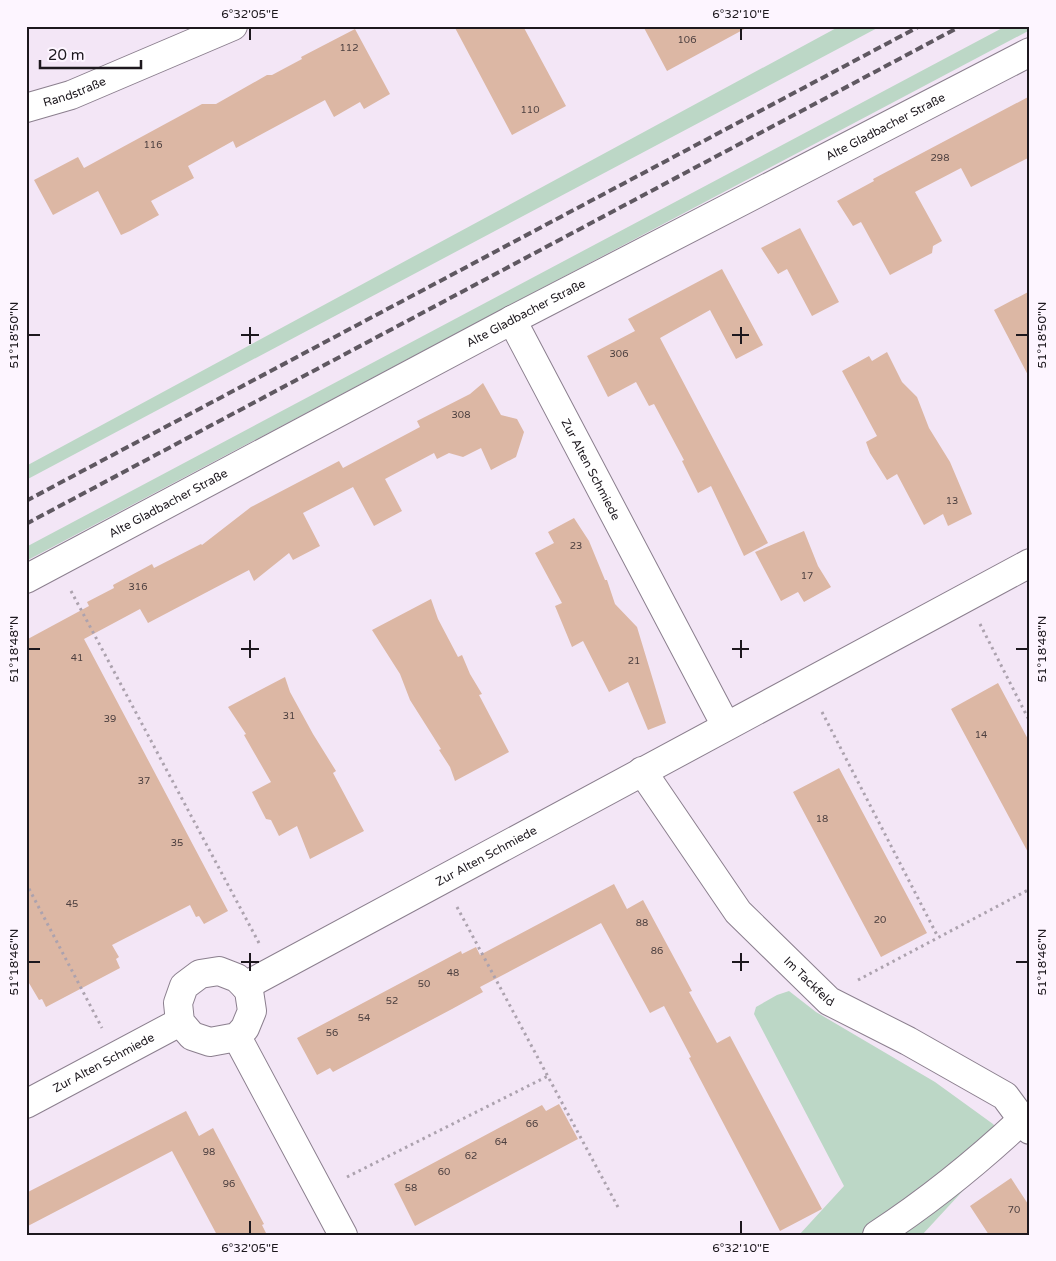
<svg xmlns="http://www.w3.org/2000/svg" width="1056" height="1261" font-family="'Varela Round',sans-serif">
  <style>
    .green { fill: #bcd7c6 }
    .building { fill: #dcb7a4 }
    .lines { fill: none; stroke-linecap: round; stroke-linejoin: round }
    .minor-casing { stroke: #8b7f8e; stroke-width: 30 }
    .path { stroke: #aca2ae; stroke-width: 3; stroke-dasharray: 2.5 4; stroke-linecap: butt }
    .minor { stroke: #fff; stroke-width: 28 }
    .rail { stroke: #5f5861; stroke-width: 4; stroke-dasharray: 8 4; stroke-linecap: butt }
    .ticks { fill: none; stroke: #1d181e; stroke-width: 2 }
    .labels { text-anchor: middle; stroke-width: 4; stroke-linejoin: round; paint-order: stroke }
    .number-label { font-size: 10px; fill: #4d4040 }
    .street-label { font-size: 12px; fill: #1d181e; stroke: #fdf5ff }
    .neatline { fill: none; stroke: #1d181e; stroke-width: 2 }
    .ticks-label { font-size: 12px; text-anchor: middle; fill: #1d181e }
  </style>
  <rect width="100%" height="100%" fill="#f3e6f6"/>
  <!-- green -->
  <path class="green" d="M840,26h41l-855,454v-14z
    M1006,26h24v4l-1004,531v-14z
    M789,991l27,21 119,70 58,42 15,18 -86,93h-123l45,-49 -90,-172 2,-7 21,-12z"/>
  <!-- building -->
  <path class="building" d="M454,26h69l43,80 -54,29z
    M643,26h107l-83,45z
    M355,29l35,65 -26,15 -4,-7 -26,15 -9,-17 -89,48 -3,-7 -45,25 6,12 -43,23 8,14 -29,16 -9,4 -23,-44 -45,24 -19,-35 44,-23 6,11 118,-64h14l51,-29h5l30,-16 -1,-2z
    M1030,96v61l-59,30 -10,-19 -46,24 27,49 -9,5 -1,7 -42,22 -29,-53 -8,4 -16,-25 37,-20 -1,-2z
    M800,228l39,74 -27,14 -25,-47 -9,5 -17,-26z
    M722,269l41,76 -27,14 -26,-49 -50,28 108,205 -24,13 -33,-70 -13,7 -16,-32 2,-1 -30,-56 -5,2 -13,-24 -28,15 -21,-41 48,-25 -7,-12z
    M1030,291v88l-36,-69z
    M887,352l15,30 15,15 12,31 21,34 22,52 -24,12 -5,-12 -19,11 -27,-51 -10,6 -17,-27 -4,-11 11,-6 -35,-65 27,-15 3,5z
    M483,383l18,32 16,4 7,13 -8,25 -25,13 -10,-22 -18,9 -14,-4 -12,6 -3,-6 -49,26 17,32 -28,15 -21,-39 -50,26 17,33 -27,14 -4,-7 -35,28 -5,-11 -101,53 -8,-14 -56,30 144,272 -24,13 -5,-8 -3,1 -6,-12 -78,40 7,12 -3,2 4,9 -74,39 -4,-8 -3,1 -13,-22v-338l63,-34 -2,-4 27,-14 -1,-3 39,-21 2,4 47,-24 1,1 49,-38 88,-46 4,7 77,-41 -3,-6 53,-27z
    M574,518l15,23 16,39h2l8,24 22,23 29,96 -18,7 -20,-48 -19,10 -26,-51 -11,6 -17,-41 7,-3 -27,-50 19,-10 -6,-11z
    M804,531l14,35 13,21 -27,15 -6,-10 -17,9 -26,-49z
    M431,599l7,20 20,38 4,-2 8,19 12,20 -3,1 30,57 -54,29 -5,-14 -11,-17 2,-1 -31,-49 -10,-26 -28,-44z
    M285,677l5,15 23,42 23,37 -3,2 31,58 -54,28 -13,-33 -18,10 -8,-16 -5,-1 -14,-27 19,-10 -27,-47 2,-1 -18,-27z
    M998,683l32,60v113l-79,-147z
    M839,768l88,165 -46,24 -88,-165z
    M614,884l13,25 16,-9 49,91 -3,1 28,51 13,-7 92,173 -42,22 -91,-173 2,-1 -27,-51 -14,7 -49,-90 -121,64 3,5 -31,17 -119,63 -3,-4 -13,7 -20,-37 164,-87 1,3 14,-7 4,8z
    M559,1104l19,35 -163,87 -21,-42 148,-79 4,6z
    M186,1111l13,25 14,-8 51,96 -2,1 5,10h-50l-45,-84 -146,76v-34z
    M1011,1178l19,29v28h-41l-19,-29z"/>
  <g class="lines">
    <!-- minor casing -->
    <g class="minor-casing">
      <g id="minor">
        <path id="s1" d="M26,108l45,-13 162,-69"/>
        <path id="s2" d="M512,320l214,406"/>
        <path id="s3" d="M26,579l486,-259 518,-268"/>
        <path id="s4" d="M642,771l96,141 91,89 79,40 97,55 25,34"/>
        <path d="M219,971l18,7 8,8 4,5 3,20 -7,17 -8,9 -27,5 -18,-6 -12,-14 -2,-19 6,-17 16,-12z"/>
        <path id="s5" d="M245,986l785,-423"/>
        <path d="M237,1037l106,198"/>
        <path id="s6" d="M26,1104l154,-82"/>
        <path d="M877,1235c52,-34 100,-73 145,-115"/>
      </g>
    </g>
    <!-- path -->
    <path class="path" d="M71,591l188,352
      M980,624l50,98
      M822,712l116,225
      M26,883l76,145
      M457,907l162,302
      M858,980l172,-91
      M347,1177l201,-101"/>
    <!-- minor -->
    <use href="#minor" class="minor"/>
    <!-- rail -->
    <path class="rail" d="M26,501l894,-475
      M26,524l935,-498"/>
  </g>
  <!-- ticks -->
  <path class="ticks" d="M250,28v12M741,28v12M250,327v17M741,327v17M28,335h12M241,335h18M732,335h17M1016,335h12M250,640v18M741,640v18M28,649h12M241,649h18M732,649h17M1016,649h12M250,953v18M741,953v18M28,962h12M241,962h18M732,962h17M1016,962h12M250,1221v13M741,1221v13"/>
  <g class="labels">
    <!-- number labels -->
    <g class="number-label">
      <text x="687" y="43">106</text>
      <text x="349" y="51">112</text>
      <text x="530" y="113">110</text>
      <text x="153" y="148">116</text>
      <text x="940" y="161">298</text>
      <text x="619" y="357">306</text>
      <text x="461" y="418">308</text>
      <text x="952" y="504">13</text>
      <text x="576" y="549">23</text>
      <text x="807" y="579">17</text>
      <text x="138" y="590">316</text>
      <text x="77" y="661">41</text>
      <text x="634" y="664">21</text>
      <text x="289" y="719">31</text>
      <text x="110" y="722">39</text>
      <text x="981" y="738">14</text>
      <text x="144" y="784">37</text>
      <text x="822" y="822">18</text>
      <text x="177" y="846">35</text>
      <text x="72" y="907">45</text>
      <text x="880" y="923">20</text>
      <text x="642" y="926">88</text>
      <text x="657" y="954">86</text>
      <text x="453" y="976">48</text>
      <text x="424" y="987">50</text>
      <text x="392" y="1004">52</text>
      <text x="364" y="1021">54</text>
      <text x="332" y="1036">56</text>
      <text x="532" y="1127">66</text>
      <text x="501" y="1145">64</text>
      <text x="209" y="1155">98</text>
      <text x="471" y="1159">62</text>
      <text x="444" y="1175">60</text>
      <text x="229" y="1187">96</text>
      <text x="411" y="1191">58</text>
      <text x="1014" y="1213">70</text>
    </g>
    <!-- street labels -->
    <g class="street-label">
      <text dy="4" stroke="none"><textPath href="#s1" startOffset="51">Randstraße</textPath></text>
      <text dy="4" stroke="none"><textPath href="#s3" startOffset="971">Alte Gladbacher Straße</textPath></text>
      <text dy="4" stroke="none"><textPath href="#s3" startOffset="566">Alte Gladbacher Straße</textPath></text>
      <text dy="4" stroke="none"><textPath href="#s2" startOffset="169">Zur Alten Schmiede</textPath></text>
      <text dy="4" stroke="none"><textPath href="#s3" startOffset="161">Alte Gladbacher Straße</textPath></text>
      <text dy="4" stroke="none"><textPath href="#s5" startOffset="274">Zur Alten Schmiede</textPath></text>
      <text dy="4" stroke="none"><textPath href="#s4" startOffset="270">Im Tackfeld</textPath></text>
      <text dy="4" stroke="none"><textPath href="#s6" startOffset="88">Zur Alten Schmiede</textPath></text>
    </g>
  </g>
  <!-- border -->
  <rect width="1056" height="1261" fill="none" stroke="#fdf5ff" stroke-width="55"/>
  <!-- scale -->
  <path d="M40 60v8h101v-8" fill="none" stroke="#1d181e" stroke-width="2.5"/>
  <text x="48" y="60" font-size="15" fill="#1d181e" stroke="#fdf5ff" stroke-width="4" paint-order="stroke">20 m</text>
  <rect x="28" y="28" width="1000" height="1206" class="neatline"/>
  <g class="ticks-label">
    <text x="250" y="18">6°32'05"E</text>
    <text x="741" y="18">6°32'10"E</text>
    <text transform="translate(14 335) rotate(-90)" y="4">51°18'50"N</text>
    <text transform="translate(1042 335) rotate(-90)" y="4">51°18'50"N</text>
    <text transform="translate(14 649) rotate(-90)" y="4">51°18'48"N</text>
    <text transform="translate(1042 649) rotate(-90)" y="4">51°18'48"N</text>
    <text transform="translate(14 962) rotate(-90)" y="4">51°18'46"N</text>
    <text transform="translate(1042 962) rotate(-90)" y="4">51°18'46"N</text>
    <text x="250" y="1252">6°32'05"E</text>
    <text x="741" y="1252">6°32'10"E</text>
  </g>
</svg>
